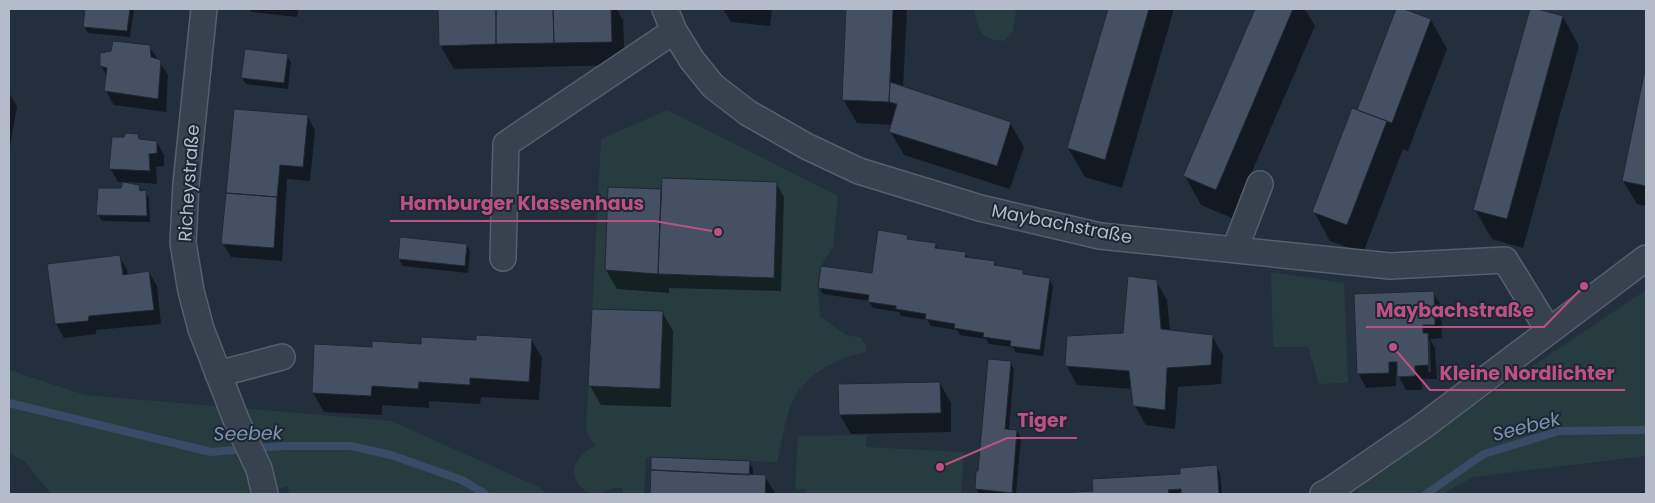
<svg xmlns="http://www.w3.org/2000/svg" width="1655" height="503" font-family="Poppins,sans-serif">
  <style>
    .green { fill: #263c3f }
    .shadow { fill: #0007; fill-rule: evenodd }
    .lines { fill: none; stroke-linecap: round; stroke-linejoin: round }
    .stream { stroke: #394c67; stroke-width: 8 }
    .building { fill: #455162; stroke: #1f2835 }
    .minor-casing { stroke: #565f6c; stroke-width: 28 }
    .minor { stroke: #38414e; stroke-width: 25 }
    .labels { text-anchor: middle; stroke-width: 4; stroke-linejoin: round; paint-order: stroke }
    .street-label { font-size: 18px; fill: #b4bcc9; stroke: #1d2633 }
    .water-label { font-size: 19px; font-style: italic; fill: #7c92b1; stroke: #1d2633 }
    .leader { fill: none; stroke: #bd5182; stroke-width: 2 }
    .callout-dot { fill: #bd5182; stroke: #1d2633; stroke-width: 2 }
    .callout-label { font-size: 19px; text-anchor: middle; font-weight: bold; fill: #bd5182; stroke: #1d2633; stroke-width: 4; stroke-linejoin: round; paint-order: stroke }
  </style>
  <rect width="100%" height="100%" fill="#242f3e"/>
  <!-- green -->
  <path class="green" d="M974,9h42l-3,22 -9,10c-24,-2 -26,-10 -30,-32z
    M667,110l171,86 -5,51 -12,19 -3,22 2,28 26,19 15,3 5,8v6c-30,6 -63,23 -75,53 -7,17 -9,38 -14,57l-126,-5 -5,1 -2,36h-22l1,-6c-11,-2 -20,6 -32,5 -4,-1 -7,-3 -10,-6 -15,-16 -3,-33 14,-41l-9,-15 15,-292z
    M1271,272l73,11 4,100 -29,1 -11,-37h-35z
    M1646,290v166l-173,21 -31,17h-84l-1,-10z
    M9,370l76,25 306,26 148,66 8,7h-258l-1,-8 -33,8h-204l-26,-32 -16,-9z
    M866,435v12l98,5 -3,42h-154l-2,-5 -10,1 3,-54z"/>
  <!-- shadow -->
  <path class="shadow" d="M86,9h48l-4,28 -42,-4 -4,-6z
    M250,9h48l-1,8 -46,-5z
    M439,9h178l6,11 2,45 -171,4 -14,-24z
    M723,9h49l-2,17 -39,-4z
    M847,9h60l-4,79 107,35 14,24 -14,42 -106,-34 -14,-24 2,-6 -35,-2 -14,-24z
    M1110,9h64l-52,179 -37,-11 -17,-29z
    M1256,9h49l10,17 -83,192 -31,-13 -16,-29z
    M1397,9h4l30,11 16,29 -39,102 -5,-2 -40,104 -33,-12 -16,-29 44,-101z
    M1531,9l32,8 16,29 -56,202 -31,-9 -17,-29z
    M149,46l19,29 -2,37 -52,-7 -8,-14 1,-15 -6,-10z
    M287,56l4,6 -3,27 -42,-5 -4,-6z
    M1646,71v135l-9,-2 -14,-23z
    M9,93l8,13 -7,41h-1z
    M307,116l8,14 -5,51 -23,-2 -5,82 -51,-4 -8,-13z
    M138,135l2,5 17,2 7,13v11l-8,1 1,17 -29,-2v2l11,2 3,6h3l4,6 1,24 -48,-1 -4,-6 23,-26 4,-7h-7l-8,-14z
    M776,183l8,14 -3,94 -112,-3v5l-52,-4 -11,-19 3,-82 53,3z
    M907,236l3,5 25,3 3,5 27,4 3,5 26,4 3,5 25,4 3,5 24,3 4,7 -10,70 -28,-4 -2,-5 -24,-3 -3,-5 -26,-4 -3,-5 -26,-4 -4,-6 -26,-4 -2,-4 -26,-4 -4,-7 -46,-7 -4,-7 54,-12z
    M467,245l3,7 -2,21 -65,-7 -4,-7z
    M119,256l8,14 1,5 21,-3 8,14 4,38 -65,6v4l-32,4 -8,-14 -8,-59z
    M1156,281l11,19 3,31 42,5 11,19 -2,29 -43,3 -3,42 -29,-4 -11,-19 -2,-17 -56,-4 -11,-20 58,-31z
    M1433,292l8,14 1,32 -12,1 5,9 2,31h-15v11h-16l-10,-18v14l-30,2 -7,-14 -4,-79zM1427,340l3,2 1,30h-3z
    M594,311l68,1 11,19 -2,76 -70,-2 -11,-19z
    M531,339l11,19 -3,42 -58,-3 -1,7 -51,-3v7l-47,-3v10l-58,-3 -11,-19 60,-44z
    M1010,362l4,7 -5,61 8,1 4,7 -5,56h-37l-3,-5 4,-16z
    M940,383l11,20v29l-100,2 -11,-19z
    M652,458l97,4 4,7v7l12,1 11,17h-125z
    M1216,467l4,6 2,21h-171l43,-2 88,-17z
    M1646,492v2h-19z"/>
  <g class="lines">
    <!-- stream -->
    <path class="stream" d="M9,403l202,49 72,-6h68l40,9 71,25 23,14
      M1426,494l58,-40 75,-23 87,-1"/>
  </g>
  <!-- building -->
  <path class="building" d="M85,9h45l-3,22 -44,-4z
    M438,9h58v35l-57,2z
    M496,9h57l1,34 -58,1z
    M553,9h58l1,33 -58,1z
    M846,9h47l-4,93 -47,-2z
    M1108,9h41l-44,151 -38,-12z
    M1255,9h38l-77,181 -33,-14z
    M1396,9h8l27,10 -39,104 -35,-13z
    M1530,9h7l26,7 -56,203 -34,-9z
    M113,41l37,4 1,12 10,3 -3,39 -54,-8 3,-23 -7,-2v-13l11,-2z
    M245,49l43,5 -4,29 -43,-5z
    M1646,65v121l-24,-5z
    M890,82l121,40 -14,44 -108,-34 8,-28 -8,-2z
    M1352,108l35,13 -40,104 -35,-13z
    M234,109l74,6 -5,52 -23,-2 -3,32 -51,-4z
    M126,133l12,1 1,5 18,2v12l-8,1 1,17 -41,-2 3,-32h12z
    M662,178l115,4 -3,96 -116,-4z
    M123,182l16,3 1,6 6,-1 1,26 -51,-1 2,-27h23z
    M608,187l53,2 -3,85 -53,-4z
    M226,193l51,4 -3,51 -53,-4z
    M878,230l30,5 -1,4 29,4 -1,5 31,4 -1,5 30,4 -1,4 29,5v4l27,4 -10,72 -30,-4 1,-5 -28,-4 1,-4 -30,-5 1,-4 -30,-5 1,-5 -30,-5v-3l-28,-4 1,-7 -51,-7 3,-22 51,7z
    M400,237l67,7 -2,22 -67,-7z
    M120,255l3,20 26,-4 5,39 -65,6 -1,5 -33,3 -8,-60z
    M1128,276l29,4 4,49 52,6 -2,30 -44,3 -2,42 -32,-4 -4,-35 -64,-5 2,-30 56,-3z
    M1434,291l1,34h-12v8h5l1,32 -14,1v10l-18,1v-15h-8v11l-32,1 -3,-80z
    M592,309l71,2 -3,78 -72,-3z
    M476,335l56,3 -3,44 -59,-4v7l-51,-3 -1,7 -46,-3 -1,10 -59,-3 2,-49 58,3v-6l49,3v-7l55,3z
    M988,359l23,2 -6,68 12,1 -5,63 -37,-4 1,-18h2z
    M940,382l1,31 -102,2 -1,-31z
    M651,457l99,4 -1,14 -98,-5z
    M1217,465l2,29h-38v-5l-13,1 1,4h-123l47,-3 -1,-12 88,-5v-6z
    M651,470l115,5 -1,19h-115z"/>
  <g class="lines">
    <!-- minor casing -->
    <g class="minor-casing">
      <path id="minor" d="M204,9l-18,175 -3,59 8,48 10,38 36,93 22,47 6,25
        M665,9l9,22 18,29 21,26 35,27 58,33 53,25 121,37 120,28 290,30 115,-6 44,71
        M1235,249l25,-65
        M503,258l3,-114 168,-113
        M218,374l64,-17
        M1323,494l6,-3 93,-64 224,-169"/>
    </g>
    <!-- minor -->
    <use href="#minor" class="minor"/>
  </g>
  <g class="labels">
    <!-- street labels -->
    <g class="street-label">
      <text transform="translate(189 183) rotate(-86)" y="6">Richeystraße</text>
      <text transform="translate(1062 224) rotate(11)" y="6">Maybachstraße</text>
    </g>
    <!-- water labels -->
    <g class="water-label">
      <text transform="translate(1526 426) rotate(-14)" y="7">Seebek</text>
      <text transform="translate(248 433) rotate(-1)" y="7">Seebek</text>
    </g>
  </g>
  <!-- callouts -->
  <path class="leader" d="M718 232L654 221H390M1584 286L1544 327H1366M1393 347L1430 390H1625M940 467L1007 438H1077"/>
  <g class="callout-dot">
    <circle cx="718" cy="232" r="5"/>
    <circle cx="1584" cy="286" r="5"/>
    <circle cx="1393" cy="347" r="5"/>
    <circle cx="940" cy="467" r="5"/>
  </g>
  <g class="callout-label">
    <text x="522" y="210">Hamburger Klassenhaus</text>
    <text x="1455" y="317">Maybachstraße</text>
    <text x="1527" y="380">Kleine Nordlichter</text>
    <text x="1042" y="427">Tiger</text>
  </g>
  <!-- border -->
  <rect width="1655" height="503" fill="none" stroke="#b4bcc9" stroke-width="20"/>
</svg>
